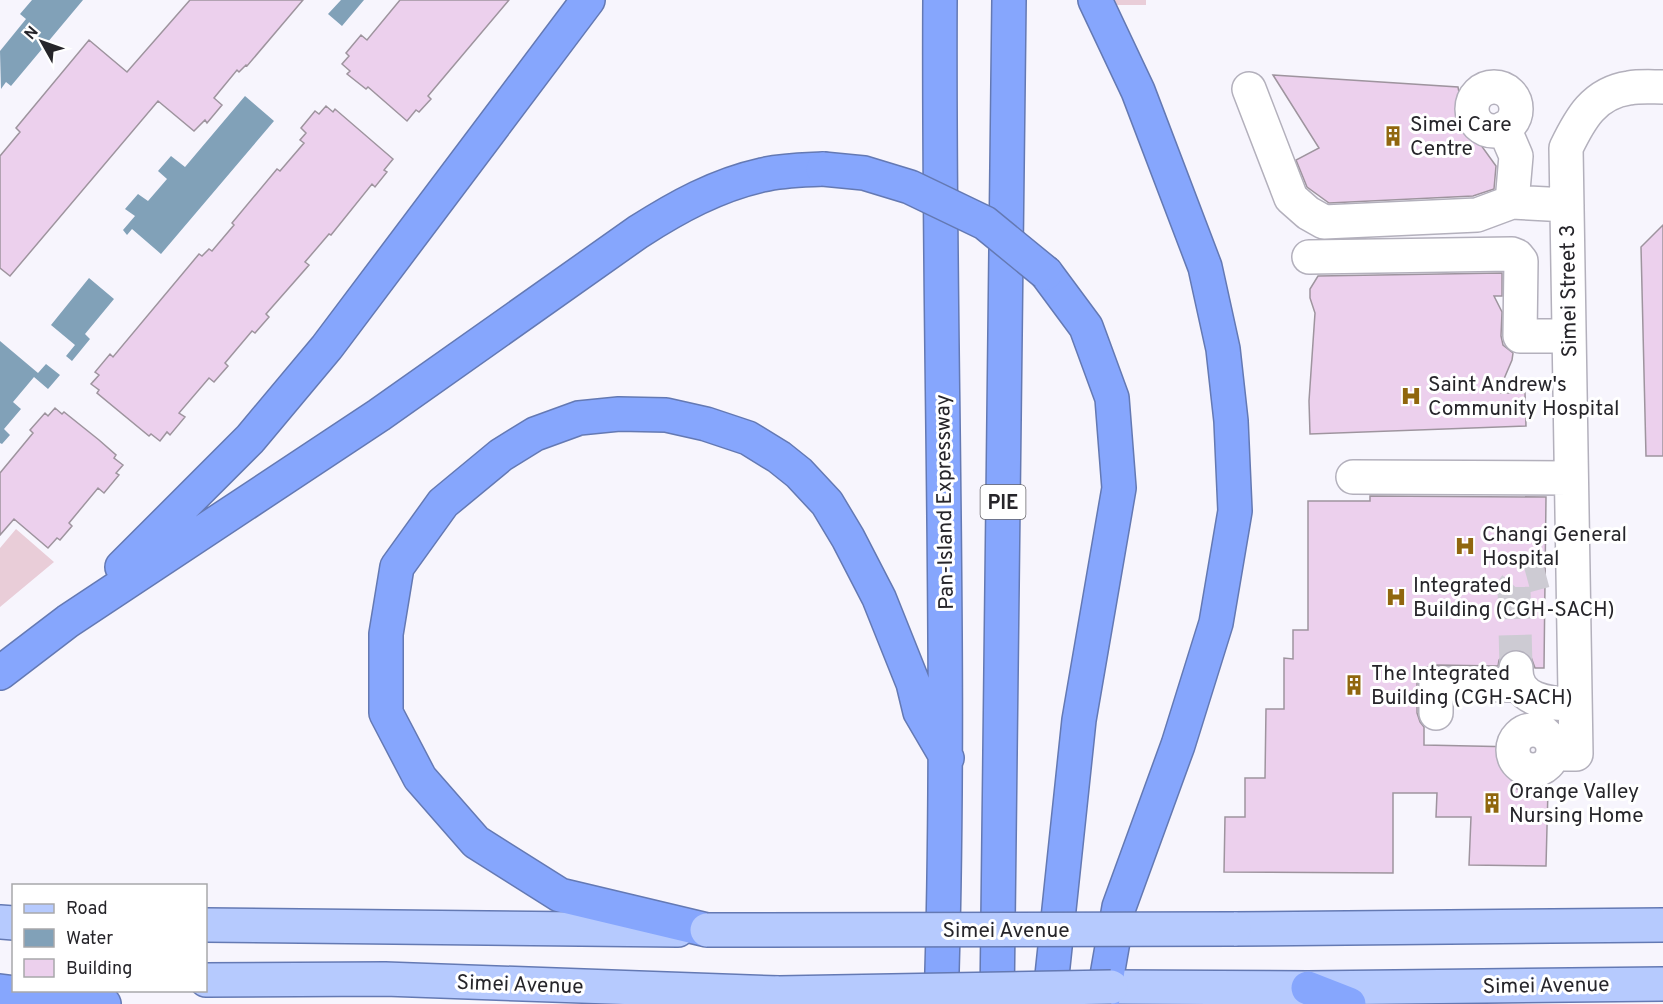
<svg xmlns="http://www.w3.org/2000/svg" width="1663" height="1004" font-family="Overpass,sans-serif">
  <style>
    .green { fill: #e9cdd8 }
    .water { fill: #81a1b8 }
    .building { fill: #ecd0ed; stroke: #9e949e; stroke-width: 1.5 }
    .lines { fill: none; stroke-linecap: round; stroke-linejoin: round }
    .minor-tunnel { stroke: #cdcbd3; stroke-width: 33; stroke-dasharray: 33 16; stroke-linecap: butt }
    .minor-casing { stroke: #b3b0bc; stroke-width: 36 }
    .major-casing { stroke: #6479b3; stroke-width: 36 }
    .highway-casing { stroke: #6479b3; stroke-width: 36 }
    .minor { stroke: #fff; stroke-width: 33 }
    .major { stroke: #b6cafe; stroke-width: 33 }
    .highway { stroke: #86a6fd; stroke-width: 33 }
    .major-bridge-casing { stroke: #6479b3; stroke-width: 36; stroke-linecap: butt }
    .highway-bridge-casing { stroke: #6479b3; stroke-width: 36; stroke-linecap: butt }
    .major-bridge { stroke: #b6cafe; stroke-width: 33 }
    .highway-bridge { stroke: #86a6fd; stroke-width: 33 }
    .labels { text-anchor: middle; stroke-width: 6; stroke-linejoin: round; paint-order: stroke }
    .shield { fill: #fff; stroke: #67666a; stroke-width: 1.5 }
    .shield-label { font-size: 20px; font-weight: bold; fill: #26252a }
    .poi-label { font-size: 21px; fill: #26252a; stroke: #fff; text-anchor: start }
    .street-label { font-size: 21px; fill: #26252a; stroke: #fff }
  </style>
  <rect width="100%" height="100%" fill="#f7f5fd"/>
  <!-- green -->
  <path class="green" d="M1111,0h35v5h-34z
    M16,529l38,33 -54,45v-59z"/>
  <!-- water -->
  <path class="water" d="M32,0h51l-72,86 -5,-4 -5,7 -1,-38 26,-32 -6,-5z
    M341,0h23l-22,26 -14,-12z
    M245,96l29,25 -113,133 -29,-25 -5,6 -4,-5 12,-14 -10,-7 13,-15 10,7 19,-22 -9,-8 13,-15 14,11z
    M89,278l25,21 -29,35 5,5 -18,22 -6,-5 9,-11 -24,-20z
    M0,341l38,32 8,-9 14,11 -12,14 -14,-12 -21,25 8,7 -17,20 6,6 -8,9 -2,-1z"/>
  <!-- building -->
  <path class="building" d="M190,0h113l-56,66 -1,-1 -7,7 -2,-2 -23,28 8,7 -15,18 -2,-3 -11,11 -36,-30 -148,175 -10,-8v-112l20,-24 -4,-4 73,-88 38,32z
    M400,0h109l-81,96 3,3 -12,13 -3,-2 -9,11 -39,-34 -2,2 -19,-15 3,-3 -8,-7 7,-8 -3,-3 15,-18 6,5z
    M1273,75l185,12 7,36 31,43 -2,23 -21,7 -144,7 -22,-16 -11,-27 23,-12z
    M326,106l7,6 2,-3 58,50 -9,11 3,2 -12,15 -3,-3 -41,51 -2,-1 -24,28 4,3 -43,49 3,3 -14,16 -3,-2 -27,32 3,3 -14,16 -5,-4 -30,35 6,4 -15,18 -3,-3 -7,9 -9,-7 -2,2 -52,-43 2,-3 -8,-6 8,-9 -4,-3 15,-18 3,3 86,-103 3,2 7,-7 3,2 22,-26 -2,-2 45,-54 3,2 24,-28 -4,-3 6,-7 -5,-5 14,-17 4,3z
    M1663,225v231h-17l-5,-209z
    M1502,273v23h-8l8,16 -1,24 2,9 10,8 -1,7 -14,33h27l1,33 -216,8 -1,-33 6,-88 -5,-15v-9l8,-13z
    M55,408l7,6 2,-2 35,28 17,15 -2,3 9,7 -7,8 3,2 -15,18 -6,-5 -29,35 3,3 -12,14 -3,-2 -9,10 -34,-29 -14,16v-62l33,-40 -3,-3 15,-17 3,3z
    M1370,496l176,1 -2,171h-9l-4,-11 -8,-6 -8,-2 -10,4 -6,7 -1,6 -62,-1 -12,3 -7,15v30l3,9 4,5v18l94,2 -1,42h31l-2,77 -77,-1 2,-48h-35l1,-24h-44v80l-169,-1 1,-55h20v-39h20l1,-69h18v-51l9,1v-29h15v-129h62z"/>
  <g class="lines">
    <!-- minor-tunnel -->
    <path class="minor-tunnel" d="M1516,668l-2,-81 9,-10 22,-6"/>
    <!-- minor casing -->
    <g class="minor-casing">
      <path id="minor" d="M1472 109a22 22 0 1 1 44 0a22 22 0 1 1-44 0Z
        M1249,89l42,109 17,15 16,9 153,-7 35,-13 55,3
        M1504,128l12,28 -4,46
        M1309,257l203,-3 5,2 4,5 -1,75h49
        M1353,477l217,1
        M1516,668c-1,33 33,36 58,36
        M1436,713v-29l83,1
        M1513 750a20 20 0 1 1 40 0a20 20 0 1 1-40 0Z
        M1553,754h23l-10,-606c14,-29 28,-55 63,-60 11,-2 23,-1 34,-1"/>
    </g>
    <!-- major casing -->
    <g class="major-casing">
      <path id="major" d="M0,922l14,1
        M206,925l472,5
        M1234,929l429,-4
        M206,980l179,-1 394,14
        M1111,987l197,1 355,-4"/>
    </g>
    <!-- highway casing -->
    <g class="highway-casing">
      <path id="highway" d="M940,0c-2,335 12,669 1,1004
        M1095,0l43,91 67,176 18,82 8,72 4,90 -19,112 -38,122 -59,162 -17,97
        M1046,273l40,54 26,71 7,90 -40,232 -30,284
        M122,567l128,-128 77,-92 261,-347
        M0,673l68,-52 311,-206 259,-183c39,-25 79,-47 124,-57 20,-5 40,-5 61,-6
        M707,930l-147,-35 -84,-53 -56,-64 -34,-65v-79l11,-67 46,-64 58,-48 34,-21 44,-16 40,-4 47,1 40,9 42,14 31,19 20,16 28,30 21,35 31,60 34,85 7,29 27,46
        M1308,988l41,16
        M0,991l104,13
        M997,1004l12,-1004"/>
    </g>
    <!-- minor -->
    <use href="#minor" class="minor"/>
    <!-- major -->
    <use href="#major" class="major"/>
    <!-- highway -->
    <use href="#highway" class="highway"/>
    <!-- major-bridge casing -->
    <g class="major-bridge-casing">
      <path id="major-bridge" d="M707,930l527,-1
        M779,993l332,-6"/>
    </g>
    <!-- highway-bridge casing -->
    <g class="highway-bridge-casing">
      <path id="highway-bridge" d="M823,169l41,4 46,14 75,36 61,50"/>
    </g>
    <!-- major-bridge -->
    <use href="#major-bridge" class="major-bridge"/>
    <!-- highway-bridge -->
    <use href="#highway-bridge" class="highway-bridge"/>
  </g>
  <!-- icons -->
  <defs>
    <g id="building-bare" transform="scale(1.62)"><path d="M-4-6H4V6H1V3H-1V6H-4ZM-2.5-4.3h1.7v1.8h-1.7ZM.8-4.3h1.7v1.8H.8ZM-2.5-1h1.7V.8h-1.7ZM.8-1h1.7V.8H.8Z" fill="#90660e" stroke="#fff" stroke-width="2.5" paint-order="stroke"/></g>
    <g id="hospital-bare" transform="scale(1.62)"><path d="M-5-5h3v3.5h4V-5h3V5h-3V1.5h-4V5h-3Z" fill="#90660e" stroke="#fff" stroke-width="2.5" paint-order="stroke"/></g>
  </defs>
  <g fill-rule="evenodd">
    <use href="#building-bare" x="1393" y="136"/>
    <use href="#hospital-bare" x="1411" y="396"/>
    <use href="#hospital-bare" x="1465" y="546"/>
    <use href="#hospital-bare" x="1396" y="597"/>
    <use href="#building-bare" x="1354" y="685"/>
    <use href="#building-bare" x="1492" y="803"/>
  </g>
  <g class="labels">
    <!-- shield labels -->
    <rect class="shield" x="980.5" y="485" width="45" height="34" rx="4.5"/>
    <g class="shield-label">
      <text x="1003" y="509">PIE</text>
    </g>
    <!-- poi labels -->
    <g class="poi-label">
      <text x="1410" y="131">Simei Care<tspan x="1410" dy="24">Centre</tspan></text>
      <text x="1428" y="391">Saint Andrew's<tspan x="1428" dy="24">Community Hospital</tspan></text>
      <text x="1482" y="541">Changi General<tspan x="1482" dy="24">Hospital</tspan></text>
      <text x="1413" y="592">Integrated<tspan x="1413" dy="24">Building (CGH-SACH)</tspan></text>
      <text x="1371" y="680">The Integrated<tspan x="1371" dy="24">Building (CGH-SACH)</tspan></text>
      <text x="1509" y="798">Orange Valley<tspan x="1509" dy="24">Nursing Home</tspan></text>
    </g>
    <!-- street labels -->
    <g class="street-label">
      <text transform="translate(1568 291) rotate(-91)" y="7">Simei Street 3</text>
      <text transform="translate(944 502) rotate(-91)" y="7">Pan-Island Expressway</text>
      <text x="1006" y="937">Simei Avenue</text>
      <text transform="translate(520 984) rotate(2)" y="7">Simei Avenue</text>
      <text transform="translate(1546 985) rotate(-1)" y="7">Simei Avenue</text>
    </g>
  </g>
  <!-- legend -->
  <rect x="12" y="884" width="195" height="108" fill="#ffffff" stroke="#a8a8aa" stroke-width="1.5"/>
  <rect x="24" y="904" width="30" height="9" fill="#b6cafe" stroke="#a8a8aa" stroke-width="1.5"/>
  <text x="66" y="914" font-size="18" fill="#26252a">Road</text>
  <rect x="24" y="929" width="30" height="18" fill="#81a1b8" stroke="#a8a8aa" stroke-width="1.5"/>
  <text x="66" y="944" font-size="18" fill="#26252a">Water</text>
  <rect x="24" y="959" width="30" height="18" fill="#ecd0ed" stroke="#a8a8aa" stroke-width="1.5"/>
  <text x="66" y="974" font-size="18" fill="#26252a">Building</text>
  <!-- north arrow -->
  <g transform="translate(42 42) rotate(310)" stroke="#ffffff" stroke-width="4.5" paint-order="stroke">
  <path d="M0-4.5L10 22L0 15L-10 22Z" fill="#26252a"/>
  <text y="-9" font-size="16" font-weight="bold" text-anchor="middle" fill="#26252a">N</text>
  </g>
</svg>
